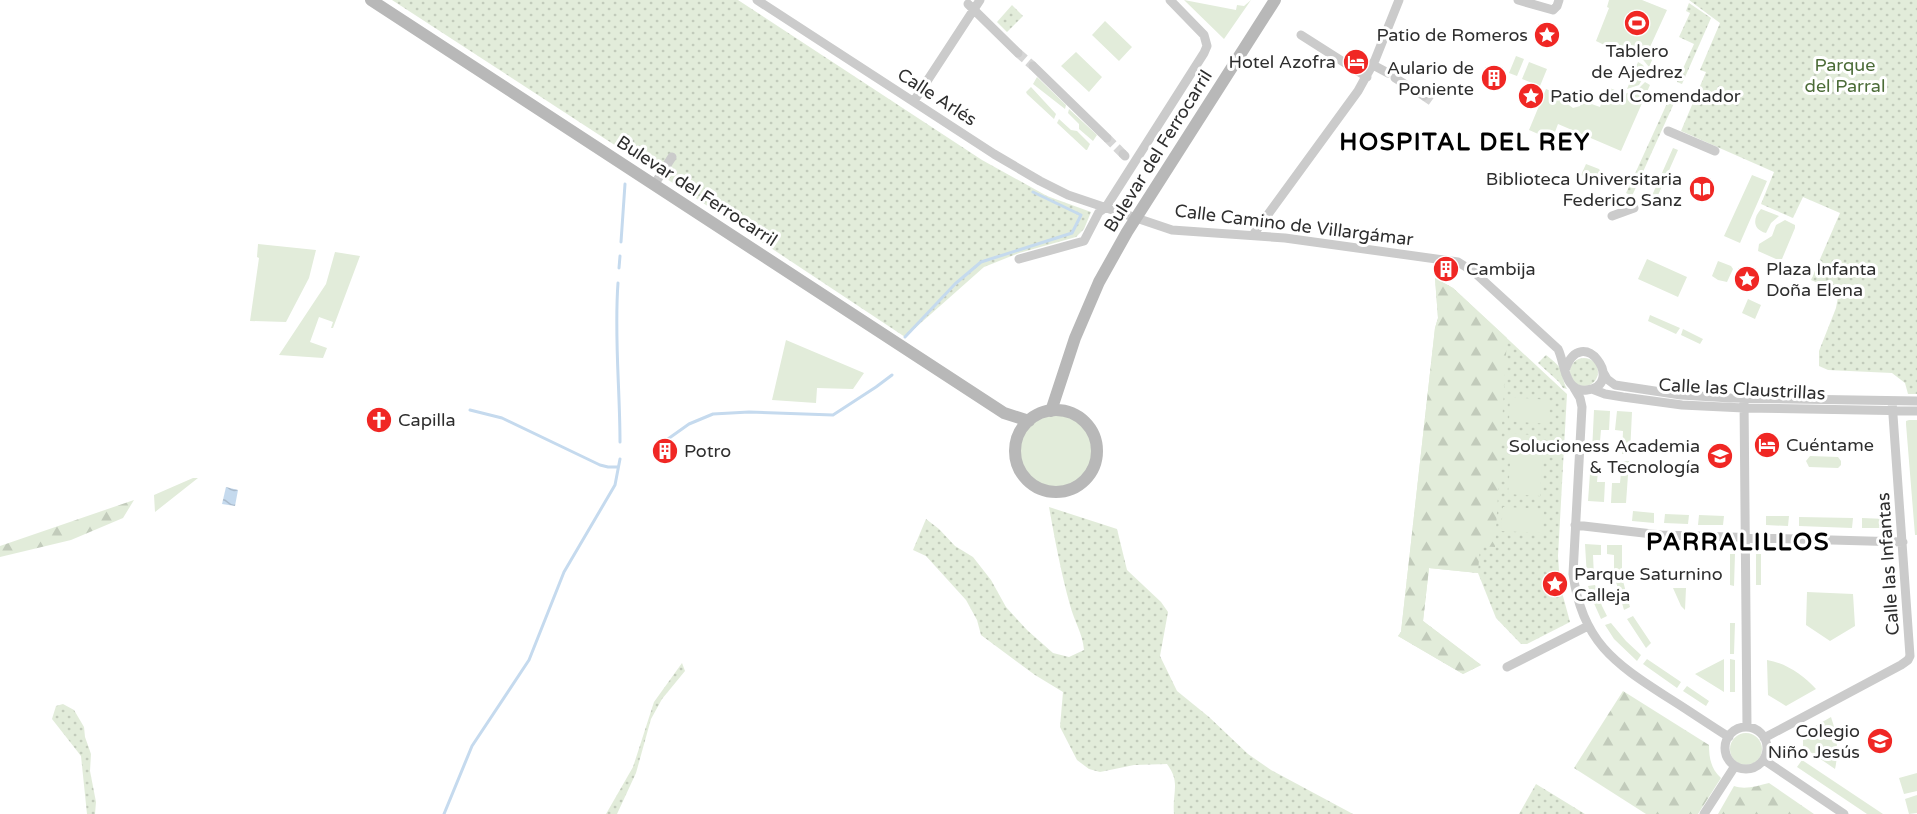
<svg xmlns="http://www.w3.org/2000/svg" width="1917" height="814" font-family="'Varela Round',sans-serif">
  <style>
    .grass { fill: url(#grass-dots) }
    .forest { fill: url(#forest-firs) }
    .garden { fill: #e2ecda }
    .water { fill: url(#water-waves) }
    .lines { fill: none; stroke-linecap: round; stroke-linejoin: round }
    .stream { stroke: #c5daee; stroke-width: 3 }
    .street-tunnel { stroke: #d5d5d5; stroke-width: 9; stroke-dasharray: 9 4.5; stroke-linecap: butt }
    .street { stroke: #cbcbcb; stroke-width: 9 }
    .secondary { stroke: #b8b8b8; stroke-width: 12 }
    .labels { text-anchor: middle; stroke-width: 6; stroke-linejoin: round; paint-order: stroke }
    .poi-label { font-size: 18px; fill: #2e2e2e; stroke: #fff; text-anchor: start }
    .park-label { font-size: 18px; fill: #4c6c38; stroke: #fff }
    .street-label { font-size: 18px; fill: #2e2e2e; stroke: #fff }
    .district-label { font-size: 24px; font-weight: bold; letter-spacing: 1.5px; fill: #000; stroke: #fff }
  </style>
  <defs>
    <pattern id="grass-dots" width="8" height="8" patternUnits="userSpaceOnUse" patternTransform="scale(1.5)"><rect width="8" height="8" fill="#e2ecda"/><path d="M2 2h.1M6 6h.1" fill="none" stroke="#c2cbbb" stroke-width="1.8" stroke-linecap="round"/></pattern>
    <pattern id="forest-firs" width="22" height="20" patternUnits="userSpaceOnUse" patternTransform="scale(1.5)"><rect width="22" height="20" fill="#e2ecda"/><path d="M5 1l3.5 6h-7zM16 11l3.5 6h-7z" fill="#c2cbbb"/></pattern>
    <pattern id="water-waves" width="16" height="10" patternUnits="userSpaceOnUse" patternTransform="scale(1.5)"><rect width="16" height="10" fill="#c5daee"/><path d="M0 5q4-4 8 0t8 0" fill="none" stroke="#abc"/></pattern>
  </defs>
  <rect width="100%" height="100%" fill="#fff"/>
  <!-- grass -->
  <path class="grass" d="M392,0h346l244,160 65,36 44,16 -7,17 -8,8 -57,16 -35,14 -79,70 -229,-152z
    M1689,0h228v394h-9l-3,-11 -13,-10 -64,-3 -9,-4v-15l17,-43 3,-16 -28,-12 29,-67 -37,-16 -10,21 -32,-14 13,-32 -93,-41 25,-59 -6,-2 20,-47z
    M1689,3l22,15 -29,66 -5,-2 17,-38 -15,-7 11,-24 -4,-2z
    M1012,5l11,11 -16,16 -10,-10z
    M1669,99l6,2 -43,95 -6,-3 2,-4z
    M1435,278l18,10 114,106 -9,162 2,29 10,37 -43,22h-6l-25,-26 -18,-45 -49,-5 -6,53 58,44 -18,9 -65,-38 3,-4 34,-304 3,-10z
    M1546,355c5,4 12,9 15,15 2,6 2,12 6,19l-4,-1 -4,-6 -21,-19z
    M1570 372a14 14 0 1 1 28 0a14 14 0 1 1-28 0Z
    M1049,507l68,22 10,41 34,32 7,10 -8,44 17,35 32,26 39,37 23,16 82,44h-179c-2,-22 7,-31 -7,-50l-33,1 -34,7 -11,-3 -12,-9 -17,-33 3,-35 -28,-17 -54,-40 -4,-15 -11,-20 -40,-44 -13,-6 13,-31 13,10 16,17 18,11 18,23 15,27 21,23 26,23 16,4 15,-7c-1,-16 -10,-29 -14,-45 -9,-32 -15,-65 -21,-98z
    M682,663l3,8 -23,28 -11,20 -15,54 -19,41h-11l27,-47 21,-65z
    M63,704l11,6 10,17 1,10 6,17 -1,17 6,31 -1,12h-8l-6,-58 -29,-37 4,-13z
    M1536,784l49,30h-66z"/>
  <!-- forest -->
  <path class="forest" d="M1435,278l18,10 54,50 -12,209 -15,-1 -2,27 -49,-5 -6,53 58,44 -18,9 -65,-38 3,-4 34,-304 3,-10z
    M134,500l-11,18 -52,22 -71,17v-11z
    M1623,691l86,54c0,13 2,24 12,33l-23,36h-52l-72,-46z
    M1769,783l45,31h-96l16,-28c11,4 23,0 35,-3z"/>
  <!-- garden -->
  <path class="garden" d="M1184,0l52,10 1,-5 7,1 7,-6 -27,39z
    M1609,0h33l25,10 -17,37 6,4 -7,16 -9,-11 -17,-6 -2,3 -25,-12 13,-33 -2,-1z
    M1105,21l27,26 -13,14 -27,-26z
    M1076,52l26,25 -13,15 -28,-26z
    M1516,56l8,3 -7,17 -8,-3z
    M1529,62l18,7 -7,17 -18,-7z
    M1638,62l5,3 4,6 -8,14 -12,4z
    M1037,77l29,28 -1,4 -32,-25z
    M1645,82l5,3 -29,66 -63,-27 -6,16 -23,-10 17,-41 25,10 -2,6 4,3 7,-2 3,-5 17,6 7,-20 18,7 14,-6z
    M1031,87l25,27 -2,5 -27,-25 -1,-2z
    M1069,109l28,26 -4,6 -14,-12v-5l-11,-11z
    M1059,119l12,11 6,1 13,13 -3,6h-1l-29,-27z
    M1673,148l5,2 -23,52 -5,-2z
    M1586,164l13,5 5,8 -2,6 -21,-8z
    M1752,175l15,6 -27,62 -16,-7z
    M1761,209l18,7 -8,7 -5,10c-14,-4 -13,-15 -5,-24z
    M1785,220l10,5v3l-13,31h-6l-18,-8 1,-7 13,-8 4,-11z
    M258,244l58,6 -7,28 -23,44 -36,-1 9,-63 -2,-1z
    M335,252l25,4 -27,72h-2l2,-6 -14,-5 -9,25 17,6 -4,10 -44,-3 47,-71z
    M1647,259l40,18 -9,20 -40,-18z
    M1718,261l13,5 2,3 -6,13 -9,-2 -6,-4z
    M1748,299l13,6 -6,14 -13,-6z
    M1650,315l30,13 -4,6 -28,-13z
    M1683,329l20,10 -3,5 -19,-9z
    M786,340l78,33 -11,16 -36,-1 -1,15 -44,-3z
    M1510,397l40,3 -1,24 -40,-3z
    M1594,410l16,1 -1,19h-8l-2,23 -7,-1z
    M1617,411l15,1 -2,42h-8l1,-23 -8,-1z
    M1018 451a38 38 0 1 1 76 0a38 38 0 1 1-76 0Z
    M1909,420h8v115h-2l-9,-111v-3z
    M1512,433l32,3 -4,60 -32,-2z
    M1810,456l28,1 3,4v4l-3,3 -29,-1 -3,-6z
    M1591,459l8,1 -2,22h8l-1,20 -16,-1z
    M1622,461h7l-3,42h-15l1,-20h8z
    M193,478h5l-43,34 -1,-17z
    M1503,507l41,2 -2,24 -41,-2z
    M1633,511l21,2v10l-22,-2z
    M1665,514l24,1 -1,9 -24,-1z
    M1699,515l25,1 -1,9h-25z
    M1766,516h23l-1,10 -22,-1z
    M1799,517l54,1 -1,10 -53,-2z
    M1862,518l24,1v9h-24z
    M1585,544l16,1v10h-8l1,22 -7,1z
    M1607,545h15v28l-8,1v-19l-7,-1z
    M1730,554h5l-1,32 -4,-1z
    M1756,554h5v31h-5z
    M1623,581l7,26 -6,3 -8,-28z
    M1595,585l7,21 5,10 -6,3 -8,-18 -5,-15z
    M1673,588h13l-1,22 -4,-4z
    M1807,592l46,2 2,32 -25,15 -24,-16z
    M1633,616l18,27 -5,5 -19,-29z
    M1611,623l15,18 15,14 -4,6 -23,-22 -9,-14z
    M1730,623h5l-1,31h-4z
    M1647,659l34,23 -4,6 -34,-24z
    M1724,659v33l-29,-18z
    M1730,659l5,1v32h-5z
    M1767,660c19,3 36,15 49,29l-30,17 -18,-11z
    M1687,686l22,15 -3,5 -23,-15z
    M1831,717c6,17 8,35 4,52l-32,-22v-14z
    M1730 749a16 16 0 1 1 32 0a16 16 0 1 1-32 0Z
    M1802,760l81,54h-16l-70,-47z
    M1917,773v18l-13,3 -5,-16z
    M1917,795v18l-8,1 -4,-15z"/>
  <!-- water -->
  <path class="water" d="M226,487l12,3 -3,16 -13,-2z"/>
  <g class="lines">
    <!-- stream -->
    <path class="stream" d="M621,242l4,-58
      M619,268l1,-12
      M618,283c-4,53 2,106 2,159
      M905,337l50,-53 26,-22 91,-29 9,-18 -48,-23
      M470,410l32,8 98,47 8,2h9
      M658,446l31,-22 24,-10 36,-2 84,3 43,-28 16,-12
      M444,814l28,-68 57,-86 35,-88 51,-87 5,-26"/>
    <!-- street-tunnel -->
    <path class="street-tunnel" d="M1018,53l15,13
      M1424,96l10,7
      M1107,138l16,16"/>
    <!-- street -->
    <path class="street" d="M757,0l237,154 46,27 28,14 104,35 113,8 173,24 16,10 84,77c7,14 6,44 29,41 40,-5 -5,-69 -22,-20
      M1518,0l35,10 4,-4 2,-6
      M968,4l50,49
      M1301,35l66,42
      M1373,65l15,8
      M1033,66l74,72
      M1395,78l29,18
      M914,101l66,-101
      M1668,131l47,20
      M1123,154l2,2
      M654,185l18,-28
      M1612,216l22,-8
      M1253,235l105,-144 17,-31 24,-60
      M1019,259l65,-18 15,-29 7,-5 98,-154 3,-7 -3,-11 -34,-35
      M1603,372l4,7 8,6 66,10 50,3 186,3
      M1574,388l6,10 2,9 -9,167c9,67 41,89 94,123 21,13 41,27 62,40
      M1592,389l13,5 18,3 59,8 62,3 173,3
      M1744,399l3,328
      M1575,525l86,10 242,7
      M1507,667l81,-41
      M1725 748a21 21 0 1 1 42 0a21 21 0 1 1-42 0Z
      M1764,738l137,-73 7,-5 2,-4 -18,-255
      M1764,760l80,54
      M1704,814l31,-48"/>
    <!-- secondary -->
    <path class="secondary" d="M371,0l633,413 25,8
      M1015 451a41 41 0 1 1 82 0a41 41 0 1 1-82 0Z
      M1051,411l24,-73 24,-56 28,-50 148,-232"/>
  </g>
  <!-- icons -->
  <defs>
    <g id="stadium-disc" transform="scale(1.35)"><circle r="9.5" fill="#f02724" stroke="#fff"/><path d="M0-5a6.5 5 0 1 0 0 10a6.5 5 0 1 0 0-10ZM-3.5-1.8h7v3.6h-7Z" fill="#fff"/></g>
    <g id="sight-disc" transform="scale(1.35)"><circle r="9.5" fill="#f02724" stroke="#fff"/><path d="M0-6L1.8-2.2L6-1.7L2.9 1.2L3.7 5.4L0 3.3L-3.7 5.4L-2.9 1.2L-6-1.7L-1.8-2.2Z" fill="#fff"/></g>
    <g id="hotel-disc" transform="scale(1.35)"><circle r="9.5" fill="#f02724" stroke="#fff"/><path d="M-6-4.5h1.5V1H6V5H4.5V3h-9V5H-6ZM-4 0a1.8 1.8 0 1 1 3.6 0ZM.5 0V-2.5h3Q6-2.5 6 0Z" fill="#fff"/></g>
    <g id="building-disc" transform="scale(1.35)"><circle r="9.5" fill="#f02724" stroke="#fff"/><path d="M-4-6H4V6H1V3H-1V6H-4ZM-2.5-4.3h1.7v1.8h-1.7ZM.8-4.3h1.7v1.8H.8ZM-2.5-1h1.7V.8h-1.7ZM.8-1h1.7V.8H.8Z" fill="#fff"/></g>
    <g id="library-disc" transform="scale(1.35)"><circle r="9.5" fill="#f02724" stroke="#fff"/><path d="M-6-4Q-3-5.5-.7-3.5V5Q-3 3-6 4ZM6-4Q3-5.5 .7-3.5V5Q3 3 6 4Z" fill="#fff"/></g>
    <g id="church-disc" transform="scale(1.35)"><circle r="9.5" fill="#f02724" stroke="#fff"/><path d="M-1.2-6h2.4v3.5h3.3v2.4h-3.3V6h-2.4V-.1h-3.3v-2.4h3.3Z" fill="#fff"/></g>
    <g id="school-disc" transform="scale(1.35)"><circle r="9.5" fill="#f02724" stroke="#fff"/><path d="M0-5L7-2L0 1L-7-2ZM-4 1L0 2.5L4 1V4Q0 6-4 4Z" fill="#fff"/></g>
  </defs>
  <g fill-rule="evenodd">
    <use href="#stadium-disc" x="1637" y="23"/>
    <use href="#sight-disc" x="1547" y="35"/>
    <use href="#hotel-disc" x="1356" y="62"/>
    <use href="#building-disc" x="1494" y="78"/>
    <use href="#sight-disc" x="1531" y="96"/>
    <use href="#library-disc" x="1702" y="189"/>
    <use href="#building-disc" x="1446" y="269"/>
    <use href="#sight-disc" x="1747" y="279"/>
    <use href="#church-disc" x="379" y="420"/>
    <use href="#hotel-disc" x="1767" y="445"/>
    <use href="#building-disc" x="665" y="451"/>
    <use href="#school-disc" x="1720" y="456"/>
    <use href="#sight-disc" x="1555" y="584"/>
    <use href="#school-disc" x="1880" y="741"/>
  </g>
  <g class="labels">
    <!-- poi labels -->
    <g class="poi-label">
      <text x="1528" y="41" text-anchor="end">Patio de Romeros</text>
      <text x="1637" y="57" text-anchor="middle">Tablero<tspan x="1637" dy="21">de Ajedrez</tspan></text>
      <text x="1336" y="68" text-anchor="end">Hotel Azofra</text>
      <text x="1474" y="74" text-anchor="end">Aulario de<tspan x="1474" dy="21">Poniente</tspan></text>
      <text x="1550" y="102">Patio del Comendador</text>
      <text x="1682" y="185" text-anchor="end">Biblioteca Universitaria<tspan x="1682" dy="21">Federico Sanz</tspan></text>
      <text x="1466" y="275">Cambija</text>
      <text x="1766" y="275">Plaza Infanta<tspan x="1766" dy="21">Doña Elena</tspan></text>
      <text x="398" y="426">Capilla</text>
      <text x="1786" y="451">Cuéntame</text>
      <text x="1700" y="452" text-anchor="end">Solucioness Academia<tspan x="1700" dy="21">&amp; Tecnología</tspan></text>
      <text x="684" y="457">Potro</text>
      <text x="1574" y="580">Parque Saturnino<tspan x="1574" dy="21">Calleja</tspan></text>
      <text x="1860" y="737" text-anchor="end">Colegio<tspan x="1860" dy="21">Niño Jesús</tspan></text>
    </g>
    <!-- park labels -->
    <g class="park-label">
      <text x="1845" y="71">Parque<tspan x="1845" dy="21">del Parral</tspan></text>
    </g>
    <!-- street labels -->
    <g class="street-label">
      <text transform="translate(937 97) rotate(33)" y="6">Calle Arlés</text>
      <text transform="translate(1158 151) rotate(-58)" y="6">Bulevar del Ferrocarril</text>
      <text transform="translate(697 191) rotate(33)" y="6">Bulevar del Ferrocarril</text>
      <text transform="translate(1294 225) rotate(7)" y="6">Calle Camino de Villargámar</text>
      <text transform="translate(1742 389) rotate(3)" y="6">Calle las Claustrillas</text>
      <text transform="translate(1888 564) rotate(-94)" y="6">Calle las Infantas</text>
    </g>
    <!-- district labels -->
    <g class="district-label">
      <text x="1465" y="150">HOSPITAL DEL REY</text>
      <text x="1738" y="550">PARRALILLOS</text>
    </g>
  </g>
</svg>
